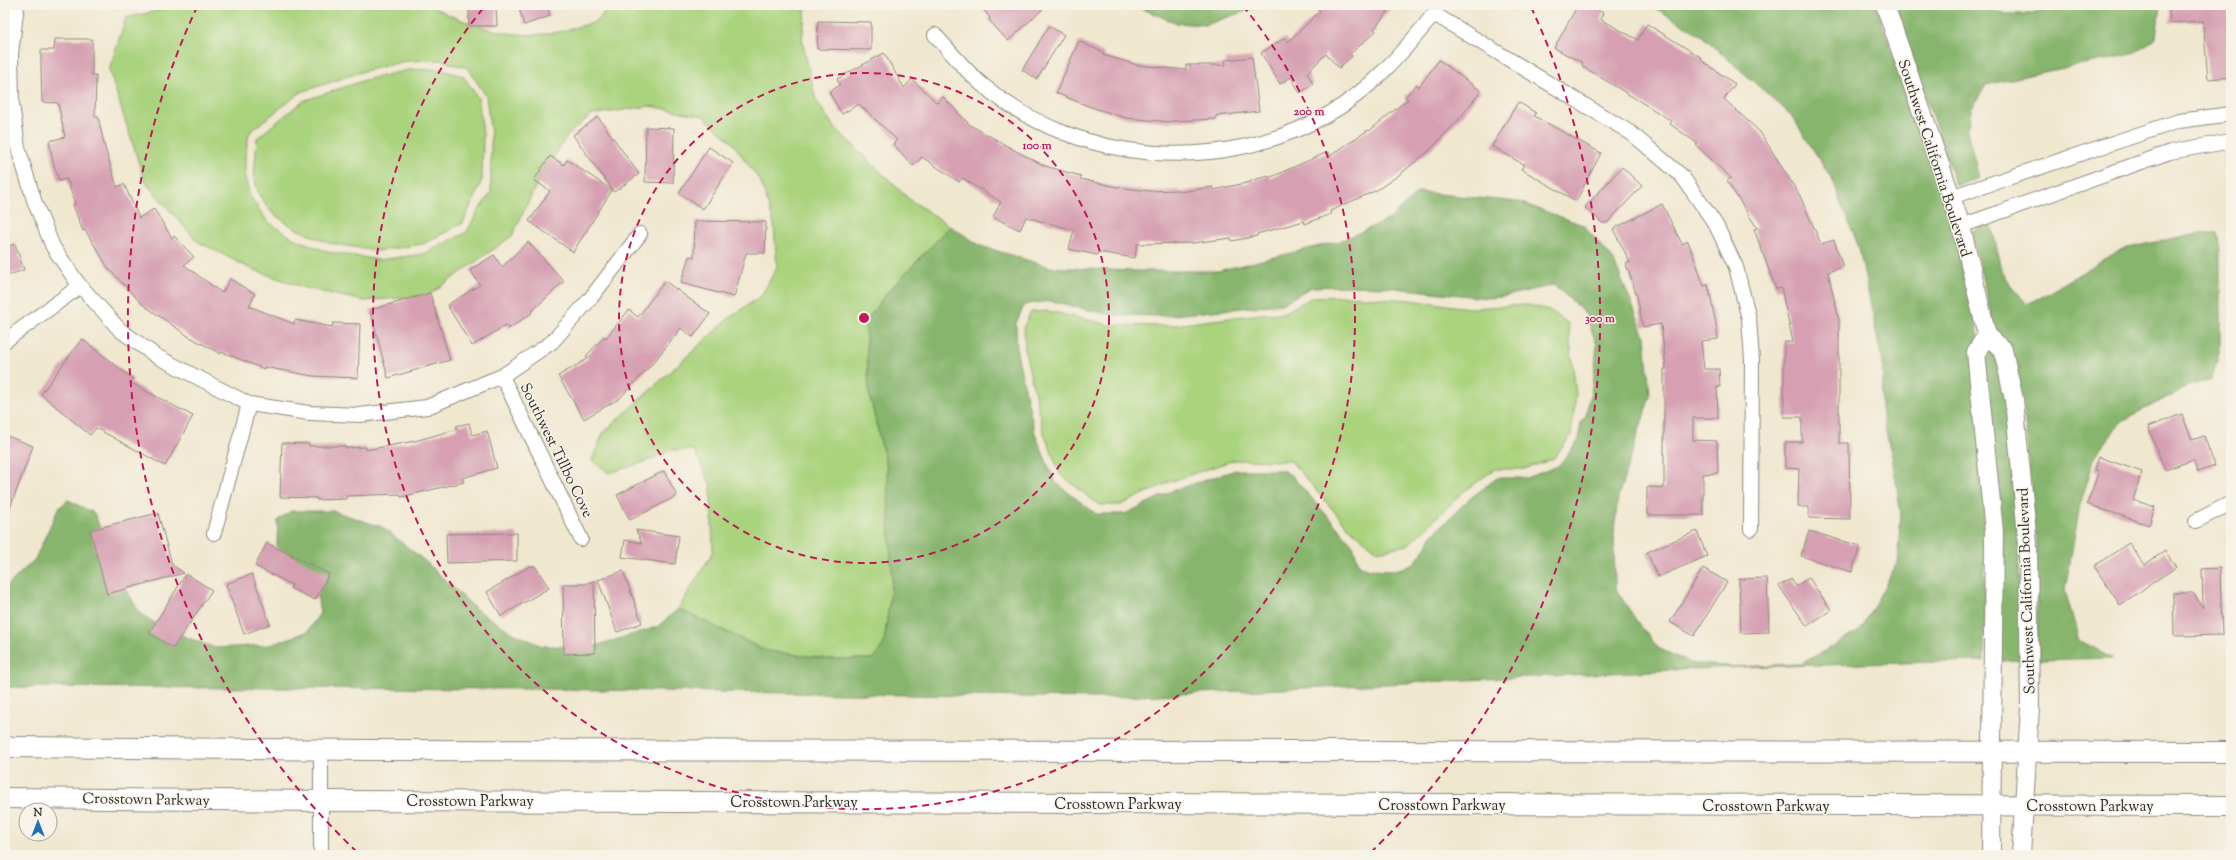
<svg xmlns="http://www.w3.org/2000/svg" width="2236" height="860" font-family="'Sorts Mill Goudy',serif">
  <style>
    .green { fill: #aad37e; stroke: #6a7f54; fill-rule: evenodd }
    .forest { fill: #87b56d; stroke: #59704c; fill-rule: evenodd }
    .building { fill: #d6a0b2 }
    .lines { fill: none; stroke-linecap: round; stroke-linejoin: round }
    .minor-casing { stroke: #8e897d; stroke-width: 16 }
    .tertiary-casing { stroke: #8e897d; stroke-width: 20 }
    .secondary-casing { stroke: #8e897d; stroke-width: 22 }
    .minor { stroke: #fff; stroke-width: 14 }
    .tertiary { stroke: #fff; stroke-width: 18 }
    .secondary { stroke: #fff; stroke-width: 20 }
    .ring { fill: none; stroke: #c2185b; stroke-width: 2; stroke-dasharray: 7 5 }
    .labels { text-anchor: middle; stroke-width: 3; stroke-linejoin: round; paint-order: stroke }
    .street-label { font-size: 15px; fill: #2b2b2b; stroke: #f7f3e8 }
    .centre { fill: #c2185b; stroke: #f7f3e8; stroke-width: 2 }
    .ring-label { font-size: 12px; text-anchor: middle; font-weight: bold; fill: #c2185b; stroke: #f7f3e8; stroke-width: 3; stroke-linejoin: round; paint-order: stroke }
  </style>
  <rect width="100%" height="100%" fill="#f7f3e8"/>
  <filter id="ink" filterUnits="userSpaceOnUse"><feTurbulence type="fractalNoise" baseFrequency=".025" numOctaves="2"/><feDisplacementMap in="SourceGraphic" scale="8" xChannelSelector="R" yChannelSelector="G"/><feConvolveMatrix kernelMatrix="1 2 1 2 8 2 1 2 1" color-interpolation-filters="sRGB"/></filter>
  <filter id="wash" filterUnits="userSpaceOnUse"><feTurbulence type="fractalNoise" baseFrequency=".012" numOctaves="4" result="noise"/><feDisplacementMap in="SourceGraphic" scale="16" xChannelSelector="R" yChannelSelector="G"/><feGaussianBlur stdDeviation="0.9" result="paint"/><feColorMatrix in="noise" values="0 0 0 0 0 0 0 0 0 0 0 0 0 0 0 0 0 1.4 0 .05"/><feComposite in="paint" operator="in"/></filter>
  <g filter="url(#wash)">
    <rect width="100%" height="100%" fill="#f0e7cf"/>
    <!-- green -->
    <path class="green" d="M182,5h246c49,24 96,40 149,22 6,-2 16,-3 21,-7 4,-3 7,-11 10,-15h198l-4,35 14,60 18,27 75,72 41,27 -65,69 -16,98 18,75 5,111 -8,65 -11,15h-44l-62,-8 -89,-42 35,-57 -2,-66 -17,-36h-23l-29,13 -33,10 -17,-13 11,-27 125,-114 33,-23 16,-29 -3,-43 -13,-42 -29,-40 -29,-26 -53,-10 -59,9 -23,20 -30,46 -26,55 -83,59 -65,6 -59,-13 -56,-20 -52,-27 -52,-59 -36,-112 17,-52zM440,60l28,8 18,28 5,38v59l-13,18 -11,21 -43,22 -45,6 -51,-8 -35,-14 -25,-16 -17,-24 -6,-20v-22l4,-22 3,-4 49,-38 63,-21 42,-10z
      M438,69l25,7 15,22 5,36 -1,46 -19,43 -40,21 -45,7 -49,-8 -33,-14 -23,-15 -14,-19 -5,-17 3,-40 46,-37 62,-21 43,-10z
      M1346,296l64,4 58,8 60,-3 21,5 19,13 8,71 -5,42 -18,23 -29,10h-29l-32,23 -55,53 -31,6 -31,-26 -55,-64 -57,-1 -65,22 -48,23h-22l-39,-31 -17,-44 -18,-79 -1,-25 7,-14 18,-1 61,14 56,1 95,-12 22,-1 30,-16z"/>
    <!-- forest -->
    <path class="forest" d="M1133,5h130l-58,20 -29,-2z
      M1650,5h226l77,223 25,105 7,199 -1,129 -249,6 -639,31 -555,-9 -536,-2v-99l30,-29 23,-50 10,-9 26,13 26,66 19,33 23,16 53,20 55,-3 37,-13 13,-19 -4,-24 -19,-32 -20,-10 1,-27 13,-9h42l49,16 43,34 52,49 36,23 29,13 50,1 65,-20 21,-18 89,42 62,8h44l11,-15 8,-65 -5,-111 -18,-75 -4,-70 20,-28 65,-69 31,20 69,21 81,4h87l122,-30 50,-22 28,-27 101,10 64,23 30,34 32,77 5,60 -32,101 -4,36 1,55 23,35 20,25 32,15 45,4 66,-3 60,-34 36,-67 4,-49 -9,-57 -11,-47 2,-45 -24,-117 -27,-69 -41,-64 -90,-80zM1554,285l31,28 12,32 -3,32 -8,39 -5,6 -2,18 -21,26 -31,12h-30l-29,22 -37,36 -4,10 -14,19 -18,5 -26,-1 -10,-4 -6,-20 -61,-69 -10,-6h-46l-64,21 -47,23h-29l-41,-32 -20,-48 -18,-81 -1,-30 7,-15 4,-4 23,-3 61,14 54,1 116,-12 31,-17 34,-1 40,1 102,11 13,-1z
      M1894,5h93l19,9h22l33,-9h99l-4,33 -23,16 -104,21 -43,10 -15,25 -4,21 12,47 -23,8z
      M1991,224l13,53 23,27 13,-6 79,-48 79,-17h19l3,17v98l-8,32 -21,5 -69,36 -27,35 -15,49 -15,85 14,50 34,18 -75,2 -2,-116 -13,-145 -12,-51 -16,-18 -24,-98z
      M1989,349l7,7 10,46 13,143 2,115 -20,1 -16,-306z"/>
    <g id="blocks">
      <!-- building -->
      <path class="building" d="M476,5h20l1,21h-28v-18l8,-1z
        M518,5h29l3,11 -26,9z
        M980,5h67l-39,36 -19,-21 1,-2z
        M1314,5h79l-19,24 2,2 -26,23 2,2 -13,12 -13,-14 -19,19 6,11 -13,9 -9,-16 -11,7 -19,-31 24,-15 3,4 32,-31z
        M1578,5h10l15,8 -3,6 38,21 9,-16 55,34 -1,2 34,24 -11,15 36,33 40,64 21,48 13,-4 9,27 -15,5 11,48v123h10l1,76 -41,-1v-11h-11l1,-38 -14,-1v-26h17v-25h-18v-75h9l-12,-54 -5,1 -22,-60 3,-1 -30,-47 4,-3 -35,-33 2,-1 -28,-20 2,-3 -90,-55 1,-3 -29,-15z
        M2169,5h62v72l-23,2 -5,-58 -33,2z
        M818,21l53,1v28l-54,-1z
        M1049,26l15,9 -27,44 -15,-9z
        M55,39h37v36h4l-1,42h3l7,31 12,39 7,-3 15,34 15,-9 18,29 2,-2 20,21 -10,8 38,28 8,-14 25,15 -6,12 45,18 1,-4 37,7 1,-4 27,1 -2,54 -45,-2 -49,-9v2l-42,-17 -1,2 -33,-18 -46,-32 -33,-35 -24,-39 -2,1 -10,-26 2,-1 -8,-25 -8,2 -6,-19 -4,-21 16,-4 -7,-34 -16,-1 -1,-34v-18h13z
        M1079,41l25,12 -1,2 34,10 49,5v-5h40l-1,-5 27,-3 7,54 -43,5v3l-45,2v1l-45,-4 -38,-12 -32,-13z
        M884,53l20,35 8,-9 25,24 6,-6 27,28 46,26 29,15 36,10 -1,3 37,8 32,4 30,-1 1,2 33,-5v3l38,-8 -1,-1 18,-5 1,2 59,-26 2,4 38,-26 1,1 39,-32 -3,-2 12,-13 2,3 20,-27 42,31 -22,28 -30,32 -30,24 -22,15 -47,21 1,3 -26,10 -1,-3 -47,13v2l-25,5 -1,-3 -38,5 -56,1 -2,14 -37,-6 -1,3 -28,-6 5,-19 -48,-13 -6,13 -27,-13 8,-15 -39,-24 -3,4 -37,-25 -9,9 -20,-22 4,-4 -38,-36 -17,10 -13,-22 11,-7 -3,-6z
        M1518,102l18,11 -2,3 67,37 -25,48 -55,-32 3,-4 -32,-19z
        M598,117l41,57 -25,18 -41,-57z
        M646,127l28,1 -1,55 -28,-1z
        M709,147l24,16 -30,46 -24,-16z
        M550,156l14,9 3,-5 45,30 -39,62 -44,-31 21,-30 -16,-11z
        M1622,167l20,19 -35,37h-5l-17,-16z
        M1662,204l20,40 6,-3 16,45 4,-1 8,39 2,15 -17,2 3,28h15l1,18h-3l1,31h-25v22l24,1 1,32 -15,1v41h-56v-28l17,1v-119h2l-5,-45 -18,3 -6,-31 -11,-32 4,-2 -17,-33z
        M695,221l71,1 -1,31h-19l-12,44 -53,-14 8,-27 5,1z
        M528,242l36,39 -33,31 1,1 -24,16 -2,-4 -34,21 -25,-41 33,-20 -10,-15 24,-15 8,12z
        M15,244l9,26 -19,6v-29z
        M665,281l45,33 -17,23 -12,-9 -27,34 -34,36 -36,21 -26,-43 31,-18 -3,-2 19,-20 1,2 23,-28 9,7z
        M430,293l20,67 -62,18 -18,-68z
        M82,339l51,40 -2,4 62,33 -28,50 -69,-38 -6,7 -49,-41z
        M2182,414l10,26 12,-4 11,30 -17,6 -5,-12 -28,10 -17,-43z
        M469,423l3,12 15,-4 10,37 -35,10 2,4 -63,15 -1,-3 -54,2v3l-29,1v-2l-37,-1 2,-54 27,1v2h36v2l21,-1v3l49,-9 42,-12 -1,-3z
        M5,435l28,11 -26,70h-2z
        M2099,457l43,15 -9,28 22,7 -6,18 -62,-21 12,-33 -4,-1z
        M664,471l13,25 -47,24 -13,-25z
        M158,513l14,52 12,8 -77,21 -17,-64z
        M636,530l43,6 -4,28 -53,-7 3,-17 17,3z
        M1697,531l10,25 -49,21 -11,-25z
        M1809,531l51,15 -8,26 -51,-16z
        M517,533v28l-70,2 -1,-29z
        M267,543l62,31 -14,26 -25,-12 2,-3 -37,-19z
        M2129,543l15,22 21,-14 11,16 -56,38 -26,-39z
        M530,566h5l14,22 -48,28 -14,-24z
        M1703,568l24,14 -33,54 -24,-14z
        M2220,568l2,67 -48,1 -1,-43h20l10,15 -1,-39z
        M623,571l19,52 -25,9 -19,-52z
        M186,574l26,16 -39,58 -24,-15z
        M252,574l18,50 -26,10 -18,-50z
        M1767,578l2,54 -28,1 -2,-54z
        M1809,578l22,32 -24,16 -28,-40 12,-7 5,7z
        M594,581l1,72 -31,1 -1,-70h22z"/>
    </g>
  </g>
  <g filter="url(#ink)">
    <use href="#blocks" fill-opacity="0" stroke="#8e897d" stroke-width="1"/>
    <g class="lines">
      <!-- minor casing -->
      <g class="minor-casing">
        <path id="minor" d="M17,5l-6,49 1,50 6,44 17,55 18,44 24,35 43,48 36,26 93,48 60,9 51,2 67,-8 75,-31 50,-34 38,-43 50,-65
          M1437,5l-3,9 197,119 51,43 34,49 20,42 13,52 3,41 -1,169
          M935,35c16,17 32,38 50,52 95,78 236,88 342,28 43,-24 76,-63 107,-101
          M1951,197l228,-76 52,-7
          M1961,226l209,-74 61,-11
          M5,341l75,-55
          M502,376l79,163
          M2196,521l35,-18
          M214,533l35,-129
          M321,855v-105"/>
      </g>
      <!-- tertiary casing -->
      <g class="tertiary-casing">
        <path id="tertiary" d="M1885,5l76,221 26,109 16,15 11,50 14,145 2,162 -9,148
          M1987,335l-11,17 18,180 -3,323"/>
      </g>
      <!-- secondary casing -->
      <g class="secondary-casing">
        <path id="secondary" d="M5,747l364,3 1862,2
          M5,798l317,3 1909,5"/>
      </g>
      <!-- minor -->
      <use href="#minor" class="minor"/>
      <!-- tertiary -->
      <use href="#tertiary" class="tertiary"/>
      <!-- secondary -->
      <use href="#secondary" class="secondary"/>
    </g>
  </g>
  <!-- distance rings -->
  <g class="ring">
    <circle cx="864" cy="318" r="245"/>
    <path d="M1243 6A491 491 0 1 1 485 6"/>
    <path d="M357 852A736 736 0 0 1 197 7M1531 7A736 736 0 0 1 1371 852"/>
  </g>
  <g class="labels">
    <!-- street labels -->
    <g class="street-label">
      <text transform="translate(1935 158) rotate(72)" y="5">Southwest California Boulevard</text>
      <text transform="translate(557 450) rotate(64)" y="5">Southwest Tillbo Cove</text>
      <text transform="translate(2026 591) rotate(-92)" y="5">Southwest California Boulevard</text>
      <text transform="translate(146 799) rotate(1)" y="5">Crosstown Parkway</text>
      <text x="470" y="806">Crosstown Parkway</text>
      <text x="794" y="807">Crosstown Parkway</text>
      <text x="1118" y="809">Crosstown Parkway</text>
      <text x="1442" y="810">Crosstown Parkway</text>
      <text x="1766" y="811">Crosstown Parkway</text>
      <text x="2090" y="811">Crosstown Parkway</text>
    </g>
  </g>
  <circle cx="864" cy="318" r="6" class="centre"/>
  <g class="ring-label">
    <text x="1309" y="115">200 m</text>
    <text x="1037" y="149">100 m</text>
    <text x="1600" y="322">300 m</text>
  </g>
  <!-- margin -->
  <rect width="2236" height="860" fill="none" stroke="#f7f3e8" stroke-width="20"/>
  <!-- north arrow -->
  <g transform="translate(38 822)"><circle r="19" fill="#f7f3e8" stroke="#a5a39c"/>
  <path d="M0-3L7 15L0 10L-7 15Z" fill="#1f6fb2"/>
  <text y="-6" font-size="11" font-weight="bold" text-anchor="middle" fill="#2b2b2b">N</text>
  </g>
</svg>
